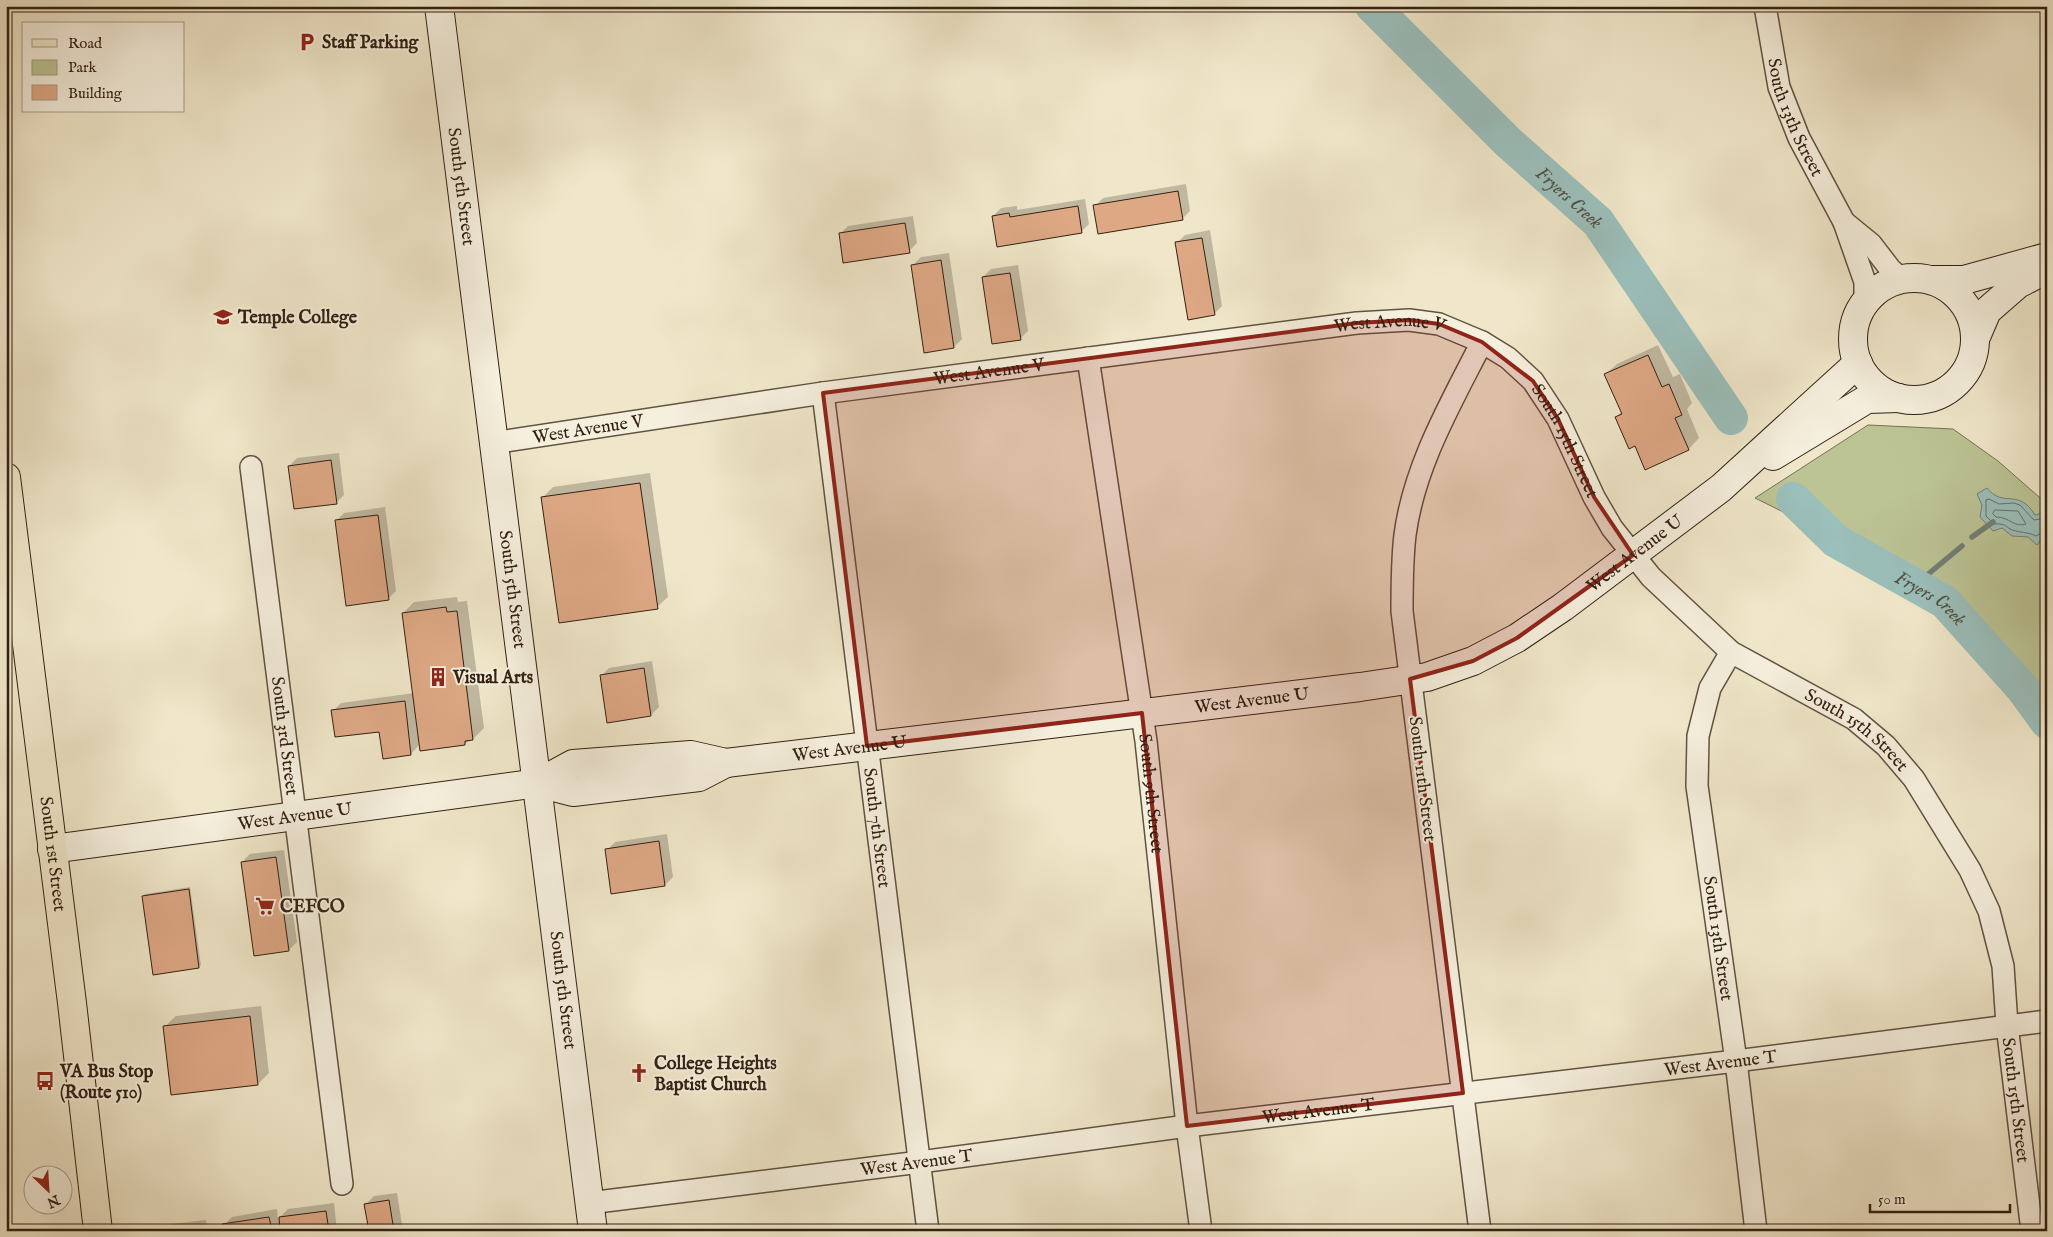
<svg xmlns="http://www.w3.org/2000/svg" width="2053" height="1237" font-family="'IM FELL English',serif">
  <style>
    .green { fill: #bcc495; stroke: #777254 }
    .water { fill: #9bbfbb; stroke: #717f77 }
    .shadow { fill: #0003 }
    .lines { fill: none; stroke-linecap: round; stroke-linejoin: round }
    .shore { stroke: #667066; stroke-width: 1 }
    .stream { stroke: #717f77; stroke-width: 5.5 }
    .river { stroke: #9bbfbb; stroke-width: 34 }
    .building { fill: #dea885; stroke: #322012 }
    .street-casing { stroke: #625240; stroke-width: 24 }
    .secondary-casing { stroke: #322012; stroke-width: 30 }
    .primary-casing { stroke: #322012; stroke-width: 30 }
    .street { stroke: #f5efdd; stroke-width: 21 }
    .secondary { stroke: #f5efdd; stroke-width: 28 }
    .primary { stroke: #f0e7ca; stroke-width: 28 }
    .marked { fill: #8f2418; fill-opacity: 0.2; stroke: #8f2418; stroke-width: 4; stroke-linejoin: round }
    .labels { text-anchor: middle; stroke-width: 4; stroke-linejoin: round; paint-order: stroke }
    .poi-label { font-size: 18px; font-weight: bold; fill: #322012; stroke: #f5efdd; text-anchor: start }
    .street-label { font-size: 18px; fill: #322012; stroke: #f5efdd }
    .water-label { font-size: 19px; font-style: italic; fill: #525045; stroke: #f5efdd }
  </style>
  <rect width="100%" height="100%" fill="#f0e7ca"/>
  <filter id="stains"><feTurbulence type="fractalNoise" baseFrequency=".004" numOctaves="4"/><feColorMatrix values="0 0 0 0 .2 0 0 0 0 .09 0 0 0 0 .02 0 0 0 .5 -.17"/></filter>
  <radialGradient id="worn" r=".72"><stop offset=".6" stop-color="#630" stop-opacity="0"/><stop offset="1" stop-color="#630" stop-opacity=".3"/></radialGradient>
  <!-- green -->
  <path class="green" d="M1868,425l85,4 45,32 49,43v205l-100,-110 -47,-29 -145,-72z"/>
  <!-- water -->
  <path class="water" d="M1987,488c17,21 31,-1 48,27l12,-3v22l-4,3 -6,8 -9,-8 -16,-1 -10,-8 -9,3 -13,-14 2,-12 -5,-11z"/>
  <!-- shadow -->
  <path class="shadow" d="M1186,184l4,27 -8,8 -87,-13 8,-8z
    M1085,199l4,25 -8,8 -88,-16 8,-8 16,-2v4z
    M913,216l4,27 -8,8 -69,-17 8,-8z
    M1210,230l12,76 -8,8 -37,-71 8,-8z
    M949,253l13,86 -8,8 -41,-82 8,-8z
    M1018,265l10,66 -8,8 -37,-62 8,-8z
    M1658,345l15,32 7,-3 12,29 -5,6 12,29 -10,11 -43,19 -10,-24 -20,-27 6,-6 -16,-37 11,-10z
    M339,453l5,42 -8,8 -47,-37 8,-8z
    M650,473l18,124 -11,10 -115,-109 11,-11z
    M385,507l11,84 -8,8 -52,-78 8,-8z
    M457,597l1,5 9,-1 17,127 -11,11 -8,5h-45l-9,10 -31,-24 -47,-19 8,-8 73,-10 -11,-80 11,-11z
    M652,661l7,46 -8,8 -50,-39 8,-8z
    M667,834l6,43 -8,8 -58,-35 8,-8z
    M284,850l13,92 -8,8 -47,-88 8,-8z
    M190,887l11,78 -2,2 -56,-71 2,-2z
    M261,1006l8,67 -11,11 -93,-58 11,-10z
    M397,1193l6,38h-33l-4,-27 8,-8z
    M334,1203l3,28h-112l-1,-6 8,-8 45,-8 1,10 10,-10z
    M206,1220l1,10 4,1h-47l7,-7z"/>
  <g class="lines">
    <!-- shore -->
    <path class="shore" d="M1995,510l23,1 8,13c-12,4 -16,-7 -30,-7l-3,-3z
      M2047,518l-13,2 -14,-15 -6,-2 -15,1 -10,-5 -3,1v16l8,8c15,-1 11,5 22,7 7,2 12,1 20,5l11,-6"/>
    <!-- stream -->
    <path class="stream" d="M1972,537l21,-15
      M1915,585l47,-39"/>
    <!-- river -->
    <g class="river">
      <path id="s1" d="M1372,6l136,136 90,80 133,196"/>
      <path id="s2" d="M1793,499l43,42 109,61 78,87 24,33"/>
    </g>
  </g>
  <!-- building -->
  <path class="building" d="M1178,191l5,29 -85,14 -5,-29z
    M1078,206l4,27 -85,14 -5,-31 17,-3 1,4z
    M905,223l5,30 -67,10 -4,-30z
    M1202,238l13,77 -27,5 -13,-78z
    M941,260l13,88 -30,5 -13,-88z
    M1010,273l11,67 -29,4 -10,-67z
    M1648,355l14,32 7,-3 13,31 -7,3 14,32 -44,20 -10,-24 -6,3 -14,-32 7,-3 -18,-40z
    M331,460l6,44 -43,5 -6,-43z
    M640,483l18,126 -99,14 -18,-126z
    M378,515l11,85 -43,6 -11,-86z
    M446,607l1,5 10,-1 16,129 -8,1v4l-45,6 -18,-138z
    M644,668l7,48 -44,7 -7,-48z
    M405,701l6,54 -28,4 -4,-27 -44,5 -4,-27z
    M659,841l6,45 -54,8 -6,-45z
    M276,857l13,94 -35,5 -13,-94z
    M189,889l10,79 -46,7 -11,-79z
    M250,1016l8,69 -87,10 -8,-69z
    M389,1200l5,31h-25l-5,-27z
    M326,1211l3,20h-49l-1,-14z
    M269,1217l3,14h-49l-1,-7z
    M198,1227l1,4h-29z"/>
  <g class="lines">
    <!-- street casing -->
    <g class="street-casing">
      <g id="street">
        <path id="s3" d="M1765,6l14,81 20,51 45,84 21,60v20"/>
        <path d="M1844,222l27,22 20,26 11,9"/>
        <path id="s4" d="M1088,358l58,383 41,385 14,105"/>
        <path id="s5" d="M823,393l105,838"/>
        <path id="s6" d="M493,443l330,-50 534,-70 52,-3 30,4 43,18 26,16 25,23 25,38 36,78 18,31 39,49 80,75 123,67 32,27 28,33 56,91 19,41 14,55 4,59 25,206"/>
        <path id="s7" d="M251,467l91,717"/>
        <path id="s8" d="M1731,652l-21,36 -12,48 -1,50 39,275 20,170"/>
        <path id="s9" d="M589,1203l331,-41 267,-36 549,-65 311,-40"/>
        <path d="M1480,1231l-78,-620c0,-25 0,-51 3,-76 9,-69 46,-132 77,-193"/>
      </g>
    </g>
    <!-- secondary casing -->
    <g class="secondary-casing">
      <g id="secondary">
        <path id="s10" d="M439,6c51,408 105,816 154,1225"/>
        <circle cx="1914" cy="339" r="61"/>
        <path d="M1931,280h33l83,-23"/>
        <path d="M1975,339l12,-28 31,-27 29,-15"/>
        <path d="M1773,456l94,-57 32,-1"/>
        <path d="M538,783l35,9 126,-15 27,-14"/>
        <path id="s11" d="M52,849l486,-66 35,-19 118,-9 35,8 634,-76 67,-10 46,-16 44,-23 46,-31 158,-119 137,-125"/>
      </g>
    </g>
    <!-- primary casing -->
    <g class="primary-casing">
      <g id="primary">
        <path id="s12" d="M6,477l66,526 26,228"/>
      </g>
    </g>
    <!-- street -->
    <use href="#street" class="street"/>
    <!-- secondary -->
    <use href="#secondary" class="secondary"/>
    <!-- primary -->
    <use href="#primary" class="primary"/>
  </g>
  <!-- marked area -->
  <path class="marked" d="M1409,320l30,4 43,18 51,39 25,38 36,78 39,58 -116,83 -44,23 -63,18 53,414 -276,33 -45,-413 -275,33 -44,-353 534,-70z"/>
  <!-- icons -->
  <defs>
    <g id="parking-bare" transform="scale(1.5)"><path d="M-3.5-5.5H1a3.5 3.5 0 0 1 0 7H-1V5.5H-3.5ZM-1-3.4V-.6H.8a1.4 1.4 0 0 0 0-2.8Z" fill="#8f2418" stroke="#f5efdd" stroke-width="2.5" paint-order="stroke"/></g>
    <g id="university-bare" transform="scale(1.5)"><path d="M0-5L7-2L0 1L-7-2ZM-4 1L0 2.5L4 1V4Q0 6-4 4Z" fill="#8f2418" stroke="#f5efdd" stroke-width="2.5" paint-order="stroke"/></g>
    <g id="building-bare" transform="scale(1.5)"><path d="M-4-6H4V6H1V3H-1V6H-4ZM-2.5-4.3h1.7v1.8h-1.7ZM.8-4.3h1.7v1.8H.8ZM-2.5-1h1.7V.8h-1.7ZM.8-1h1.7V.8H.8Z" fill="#8f2418" stroke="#f5efdd" stroke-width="2.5" paint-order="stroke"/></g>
    <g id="supermarket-bare" transform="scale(1.5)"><path d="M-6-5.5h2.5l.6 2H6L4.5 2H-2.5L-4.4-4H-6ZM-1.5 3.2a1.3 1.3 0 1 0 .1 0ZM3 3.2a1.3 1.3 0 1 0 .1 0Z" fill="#8f2418" stroke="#f5efdd" stroke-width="2.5" paint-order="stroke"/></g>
    <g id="church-bare" transform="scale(1.5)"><path d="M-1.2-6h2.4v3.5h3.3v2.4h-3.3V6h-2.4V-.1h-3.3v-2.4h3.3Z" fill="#8f2418" stroke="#f5efdd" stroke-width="2.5" paint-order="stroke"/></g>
    <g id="bus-bare" transform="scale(1.5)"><path d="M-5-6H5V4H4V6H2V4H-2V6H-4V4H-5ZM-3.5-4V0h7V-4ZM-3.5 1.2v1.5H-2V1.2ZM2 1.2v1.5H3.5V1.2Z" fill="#8f2418" stroke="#f5efdd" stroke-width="2.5" paint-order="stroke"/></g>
  </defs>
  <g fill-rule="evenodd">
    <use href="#parking-bare" x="307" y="42"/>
    <use href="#university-bare" x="223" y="317"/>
    <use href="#building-bare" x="438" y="677"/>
    <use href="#supermarket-bare" x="265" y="906"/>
    <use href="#church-bare" x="639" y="1073"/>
    <use href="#bus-bare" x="45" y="1081"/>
  </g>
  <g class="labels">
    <!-- poi labels -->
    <g class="poi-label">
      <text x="322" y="48">Staff Parking</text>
      <text x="238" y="323">Temple College</text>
      <text x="453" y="683">Visual Arts</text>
      <text x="280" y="912">CEFCO</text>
      <text x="654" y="1069">College Heights<tspan x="654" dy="21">Baptist Church</tspan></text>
      <text x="60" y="1077">VA Bus Stop<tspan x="60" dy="21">(Route 510)</tspan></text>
    </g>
    <!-- street labels -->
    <g class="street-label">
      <text dy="6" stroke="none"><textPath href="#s3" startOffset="116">South 13th Street</textPath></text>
      <text dy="6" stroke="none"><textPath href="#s10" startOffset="182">South 5th Street</textPath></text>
      <text dy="6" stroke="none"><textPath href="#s6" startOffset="905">West Avenue V</textPath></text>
      <text dy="6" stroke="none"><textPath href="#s6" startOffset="501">West Avenue V</textPath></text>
      <text dy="6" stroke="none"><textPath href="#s6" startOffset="96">West Avenue V</textPath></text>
      <text dy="6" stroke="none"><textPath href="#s6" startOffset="1134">South 15th Street</textPath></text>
      <text dy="6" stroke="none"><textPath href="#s11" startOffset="1634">West Avenue U</textPath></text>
      <text dy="6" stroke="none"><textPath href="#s10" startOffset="588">South 5th Street</textPath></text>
      <text dy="6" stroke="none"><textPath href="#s11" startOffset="1214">West Avenue U</textPath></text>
      <text dy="6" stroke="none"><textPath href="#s6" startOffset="1554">South 15th Street</textPath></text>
      <text dy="6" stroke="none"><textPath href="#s7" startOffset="271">South 3rd Street</textPath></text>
      <text dy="6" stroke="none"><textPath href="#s11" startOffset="809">West Avenue U</textPath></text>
      <text transform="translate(1423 779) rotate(83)" y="6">South 11th Street</text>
      <text dy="6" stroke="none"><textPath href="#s4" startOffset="440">South 9th Street</textPath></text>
      <text dy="6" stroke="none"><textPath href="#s11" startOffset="245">West Avenue U</textPath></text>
      <text dy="6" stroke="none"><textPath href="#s5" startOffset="438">South 7th Street</textPath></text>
      <text dy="6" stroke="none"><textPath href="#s12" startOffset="380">South 1st Street</textPath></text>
      <text dy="6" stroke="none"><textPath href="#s8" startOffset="295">South 13th Street</textPath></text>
      <text dy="6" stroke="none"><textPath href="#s10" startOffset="992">South 5th Street</textPath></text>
      <text dy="6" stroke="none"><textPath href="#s9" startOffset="1140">West Avenue T</textPath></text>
      <text dy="6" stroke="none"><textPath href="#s6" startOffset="1974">South 15th Street</textPath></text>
      <text dy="6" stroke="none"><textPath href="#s9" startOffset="735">West Avenue T</textPath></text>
      <text dy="6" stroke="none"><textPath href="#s9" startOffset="330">West Avenue T</textPath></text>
    </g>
    <!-- water labels -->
    <g class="water-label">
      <text dy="7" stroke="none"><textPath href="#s1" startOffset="275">Fryers Creek</textPath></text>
      <text dy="7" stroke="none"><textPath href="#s2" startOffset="171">Fryers Creek</textPath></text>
    </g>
  </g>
  <!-- margin -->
  <rect width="2053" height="1237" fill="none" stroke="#f0e7ca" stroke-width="25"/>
  <rect x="8" y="8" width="2038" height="1222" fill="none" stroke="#322012" stroke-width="2.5"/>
  <rect x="12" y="12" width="2028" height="1212" fill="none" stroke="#322012"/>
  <!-- legend -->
  <rect x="22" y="22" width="162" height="90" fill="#f5efdd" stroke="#a79c8c"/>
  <rect x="32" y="39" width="25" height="8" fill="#f0e7ca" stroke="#a79c8c"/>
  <text x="68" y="48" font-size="15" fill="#322012">Road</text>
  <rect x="32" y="60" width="25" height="15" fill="#bcc495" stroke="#a79c8c"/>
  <text x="68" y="72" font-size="15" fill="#322012">Park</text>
  <rect x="32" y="85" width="25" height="15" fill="#dea885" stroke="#a79c8c"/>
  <text x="68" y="98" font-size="15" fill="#322012">Building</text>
  <!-- north arrow -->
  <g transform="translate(48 1190) rotate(155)"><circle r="24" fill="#f5efdd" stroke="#a79c8c"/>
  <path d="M0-4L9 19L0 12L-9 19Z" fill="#8f2418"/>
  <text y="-8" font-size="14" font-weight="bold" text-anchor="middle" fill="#322012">N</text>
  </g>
  <!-- scale -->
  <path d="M1870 1204v8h140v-8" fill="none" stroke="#322012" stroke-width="2.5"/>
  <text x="1878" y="1204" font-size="15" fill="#322012" stroke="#f5efdd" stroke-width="4" paint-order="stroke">50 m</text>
  <rect width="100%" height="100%" filter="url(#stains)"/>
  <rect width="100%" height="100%" fill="url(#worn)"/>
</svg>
